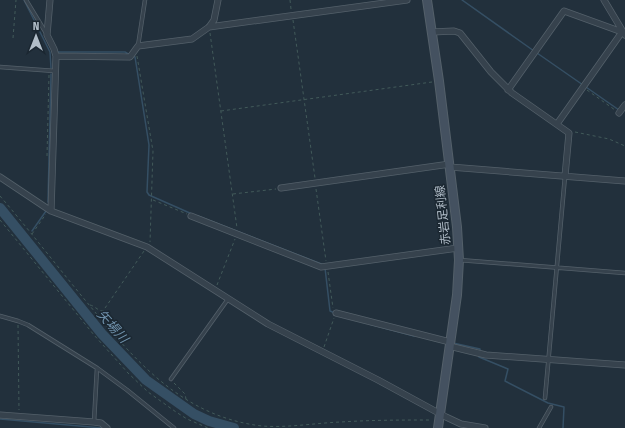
<svg xmlns="http://www.w3.org/2000/svg" width="625" height="428" font-family="'Fira Sans Condensed','Noto Sans JP',sans-serif">
  <style>
    .lines { fill: none; stroke-linecap: round; stroke-linejoin: round }
    .stream { stroke: #354f64; stroke-width: 1.5 }
    .river { stroke: #354f64; stroke-width: 10 }
    .lane-casing { stroke: #54606a; stroke-width: 4.5 }
    .street-casing { stroke: #54606a; stroke-width: 7 }
    .secondary-casing { stroke: #54606a; stroke-width: 10 }
    .path { stroke: #425a5a; stroke-width: 1; stroke-dasharray: 3 3; stroke-linecap: butt }
    .lane { stroke: #36424d; stroke-width: 3 }
    .street { stroke: #36424d; stroke-width: 5.5 }
    .secondary { stroke: #445160; stroke-width: 8 }
    .labels { text-anchor: middle; stroke-width: 3; stroke-linejoin: round; paint-order: stroke }
    .street-label { font-size: 12px; fill: #b1bdc8; stroke: #1b2731 }
    .water-label { font-size: 13px; font-style: italic; fill: #7092ac; stroke: #1b2731 }
  </style>
  <rect width="100%" height="100%" fill="#22303c"/>
  <g class="lines">
    <!-- stream -->
    <path class="stream" d="M24,0l26,52 1,16
      M462,0l72,51
      M56,52h69l5,3
      M537,53l82,57
      M133,56l2,1 14,88 -2,47 2,3 43,19
      M48,202l3,-128
      M198,216l126,49
      M32,231l14,-20
      M325,268l5,43 5,2
      M369,324l45,12
      M453,343l27,6v3
      M480,355l-1,2 29,12 -3,12 43,22 16,4 -1,21
      M0,419l102,9"/>
    <!-- river -->
    <path class="river" d="M0,208l102,126 44,46 48,34 15,7 25,7"/>
    <!-- lane casing -->
    <g class="lane-casing">
      <path id="lane" d="M26,0l20,33
        M138,46l7,-46
        M0,67l55,4
        M459,260l166,13
        M0,316l18,5 10,4 69,43 30,22 47,38
        M171,379l57,-80
        M545,398l20,-222
        M94,422l3,-54
        M539,428l12,-21"/>
    </g>
    <!-- street casing -->
    <g class="street-casing">
      <path id="street" d="M50,0l-3,35 7,14 2,7 -5,155
        M604,0l21,35
        M209,27l198,-27
        M432,32l22,-1 6,2 31,39 21,21 57,40 -4,43
        M56,56l74,1 8,-11 54,-7 17,-12 5,-7 4,-20
        M508,90l56,-79 58,21 -65,92
        M619,113l6,-8
        M450,167l175,14
        M0,177l51,34 96,36 121,77 110,56 68,37 15,7 24,4
        M281,188l169,-24
        M191,216l130,51 137,-19
        M336,313l114,29
        M449,346l37,9 139,10
        M0,415l94,7 7,1 6,5"/>
    </g>
    <!-- secondary casing -->
    <g class="secondary-casing">
      <path id="secondary" d="M427,0l12,81 18,146 2,33 -2,35 -19,133"/>
    </g>
    <!-- path -->
    <path class="path" d="M290,0l1,9
      M293,20l22,158
      M210,33l27,195
      M13,38l3,-38
      M137,56l16,95 -3,91
      M587,90l28,20
      M221,111l211,-29
      M575,132l34,7 16,7
      M47,156l2,-81
      M316,189l10,72
      M233,194l43,-5
      M0,196c31,36 60,74 90,110 47,57 94,111 172,120 26,2 53,-3 79,-4 30,-2 60,-2 91,-2
      M153,200l34,14
      M0,220l94,115 34,38 20,19 28,20 11,7 21,9
      M32,234l14,-20
      M328,272l5,36
      M217,285l18,-46
      M90,305c5,1 8,6 13,6l41,-60
      M18,325l1,85
      M324,347l10,-29
      M174,383l11,11 1,5"/>
    <!-- lane -->
    <use href="#lane" class="lane"/>
    <!-- street -->
    <use href="#street" class="street"/>
    <!-- secondary -->
    <use href="#secondary" class="secondary"/>
  </g>
  <g class="labels">
    <!-- street labels -->
    <g class="street-label">
      <text transform="translate(443 215) rotate(-96)" y="4">赤岩足利線</text>
    </g>
    <!-- water labels -->
    <g class="water-label">
      <text transform="translate(113 326) rotate(48)" y="5">矢場川</text>
    </g>
  </g>
  <!-- north arrow -->
  <g transform="translate(36 36)" stroke="#1b2731" stroke-width="3" paint-order="stroke">
  <path d="M0-3L7 15L0 10L-7 15Z" fill="#b1bdc8"/>
  <text y="-6" font-size="11" font-weight="bold" text-anchor="middle" fill="#b1bdc8">N</text>
  </g>
</svg>
